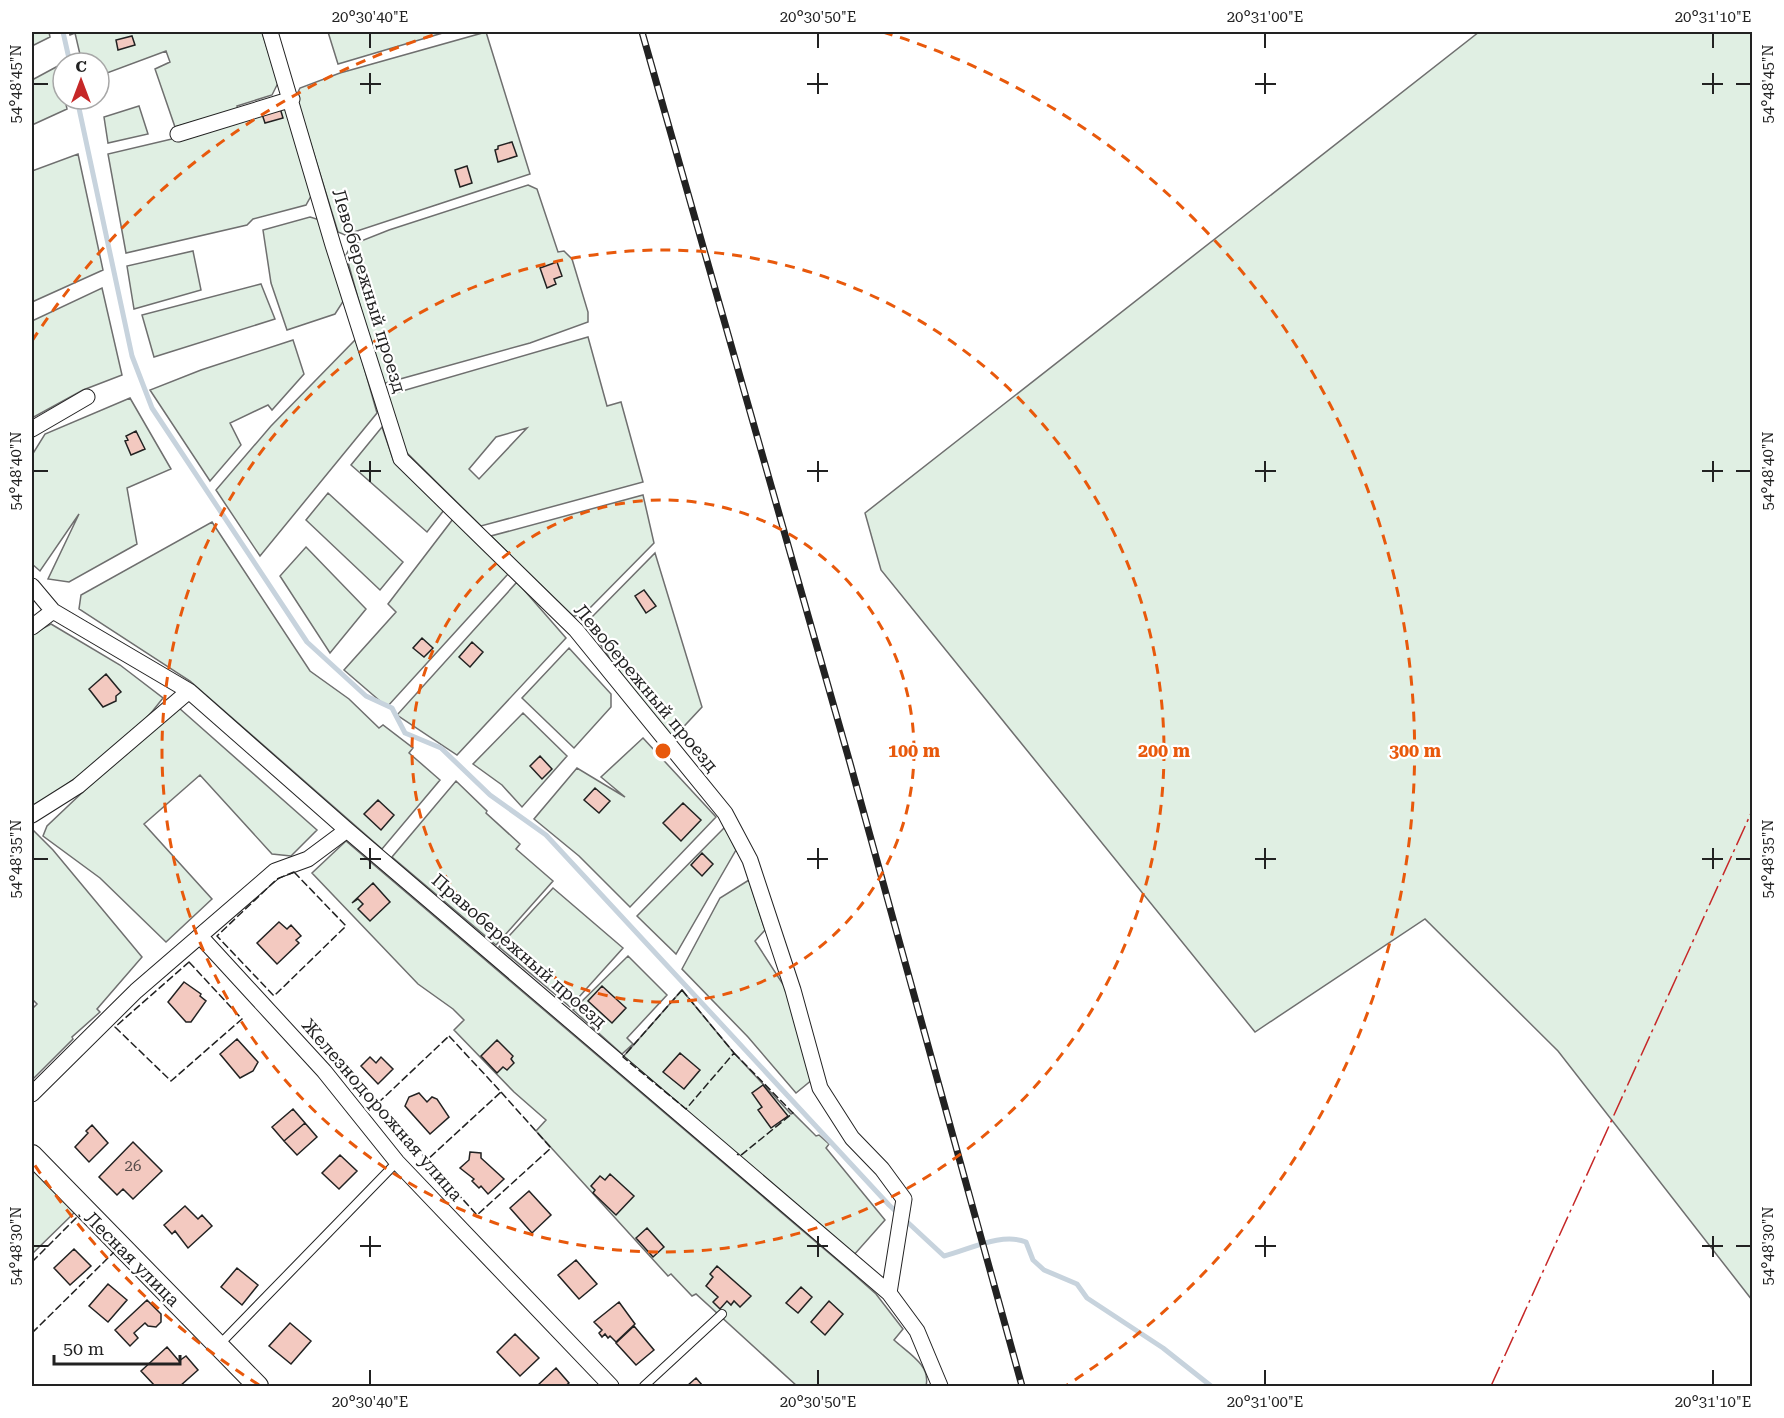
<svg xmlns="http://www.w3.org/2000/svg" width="1784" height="1418" font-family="'Roboto Serif',serif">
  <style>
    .green { fill: #e0efe3; stroke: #6f6f6f; stroke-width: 1.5; fill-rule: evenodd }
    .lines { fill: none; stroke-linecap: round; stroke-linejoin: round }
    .stream { stroke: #c7d3dd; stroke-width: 5 }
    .building { fill: #f3c9c0; stroke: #222; stroke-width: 1.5 }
    .service-casing { stroke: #222; stroke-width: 10 }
    .minor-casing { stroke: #222; stroke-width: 17 }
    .tertiary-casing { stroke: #222; stroke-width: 22 }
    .service { stroke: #fff; stroke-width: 8 }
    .minor { stroke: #fff; stroke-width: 15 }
    .tertiary { stroke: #fff; stroke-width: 20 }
    .rail-casing { stroke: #222; stroke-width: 7 }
    .rail { stroke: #fff; stroke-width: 4.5; stroke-dasharray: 14; stroke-linecap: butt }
    .fence { stroke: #222; stroke-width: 1.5; stroke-dasharray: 8 3; stroke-linecap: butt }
    .power { stroke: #c62828; stroke-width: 1.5; stroke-dasharray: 21 4.5 3 4.5; stroke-linecap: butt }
    .ticks { fill: none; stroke: #222; stroke-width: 2 }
    .ring { fill: none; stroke: #e8590c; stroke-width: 3; stroke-dasharray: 10 8 }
    .labels { text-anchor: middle; stroke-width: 4.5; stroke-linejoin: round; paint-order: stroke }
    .number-label { font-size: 15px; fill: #564c4a }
    .street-label { font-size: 18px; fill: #222; stroke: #fff }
    .centre { fill: #e8590c; stroke: #fff; stroke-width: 3 }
    .ring-label { font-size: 18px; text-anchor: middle; font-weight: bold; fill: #e8590c; stroke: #fff; stroke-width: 4.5; stroke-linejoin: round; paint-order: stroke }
    .neatline { fill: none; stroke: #222; stroke-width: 2 }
    .ticks-label { font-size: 15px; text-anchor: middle; fill: #222 }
  </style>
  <rect width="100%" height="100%" fill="#fff"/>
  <!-- green -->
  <path class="green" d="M32,32h17l1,5 -18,9z
    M69,32h193l16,51 -6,12 -35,11 1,3 -63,18 -20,-58 15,-7 -4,-11 -67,25v-13h-17l-7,-30 -5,2z
    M328,32h118l-108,32z
    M486,32l44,142 -185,61 -7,-3 -42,-136 4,-8 40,-15z
    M1479,32h273v1268l-194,-249 -133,-132 -170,113 -374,-462 -16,-57z
    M58,66l9,43 -35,16v-45z
    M139,106l9,28 -40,9 -4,-26z
    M286,106l25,90 -5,9 -53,14 -6,6 -121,28 -18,-99 85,-20z
    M78,154l25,116 -71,32v-131z
    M528,185l9,4 21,63 6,-1 8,8 16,53v10l-58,21 -148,41 -36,-129 5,-10 38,-15z
    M310,217l10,3 24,80 -9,14 -48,16 -16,-47 -8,-53z
    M193,251l8,39 -67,19 -7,-43z
    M261,284l14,35 -121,38 -12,-42z
    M102,288l20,87 -39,15 -51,28v-97z
    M588,337l19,69 14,-4 22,80 -162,44 -76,-75 -20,-55zM527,428l-48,51 -10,-10 27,-32z
    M356,339l21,74 -117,143 -44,-66 55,-64z
    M293,340l11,34 -32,36 -4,-5 -38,18 11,22 -31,36 -60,-91 51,-20z
    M130,398l41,71 -44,19 10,56 -68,38 -21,-3 31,-65 -39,57 -8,-7v-109l13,-21z
    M382,427l12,35 50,48 -17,22 -76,-67z
    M328,493l75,69 -23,28 -74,-70z
    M643,495l11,48 -72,73h-9l-82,-80z
    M453,519l55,55 -121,133 -43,-37 52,-58 -8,-8z
    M212,522l98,149 39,28 30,29 4,-3 30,23 -4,5 31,27 -58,69 -192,-168 -111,-72 2,-14z
    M306,547l60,62 -36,44 -50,-77z
    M655,553l47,154 -29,31c-16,-20 -84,-99 -84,-118z
    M517,582l49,56 -109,117 -60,-40z
    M51,624l69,41 43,33c-34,46 -85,78 -131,111v-175z
    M569,648l42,46v13l-37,41 -52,-50z
    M179,708l138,122 -26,26 -19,-2 -72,-79 -56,49 68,75 -46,43 -66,-64 -57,-42 4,-10 40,-38z
    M523,713l44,43 -45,51 -20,-22 -29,-21z
    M643,738l73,79 -86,90 -51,-51 -45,-37 43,-51 48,29 -24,-20z
    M456,781l31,30 -1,2 34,31 -4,5 37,32 -57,64 -104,-88z
    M725,827l11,23 -60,104 -39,-38z
    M32,829l21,21 89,107 -45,52 3,3 -28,25 1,2 -41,41v-71l5,-5 -5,-5z
    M346,841l504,430 26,23 27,35 -9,11c14,13 37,25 32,46h-129l-101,-92 -4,2 -21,-22 -3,2 -132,-145 10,-11 -32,-28 -60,-62 10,-10 -11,-11 -35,-25 -106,-111z
    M749,880l16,50 -10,11 33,51 25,87 -17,14 -48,-56 -66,-68 38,-71z
    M553,888l70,60 -53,59 -71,-60z
    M628,956l39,39 -40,43 6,6 -11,10 -49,-44z
    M682,990l52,63 57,61 2,-1 23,23 3,-1 10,9 -3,4 59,72 -32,36 -230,-199z
    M32,1166l43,46 -43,42z"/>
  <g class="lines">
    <!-- stream -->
    <path class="stream" d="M63,32l7,31
      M77,99l55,257 20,52 155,234 59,54 26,12 13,25 36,15 49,47 56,40 343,370 55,51c25,-6 57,-24 82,-14l7,18 11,10 33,14 10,14 76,50 48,38"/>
  </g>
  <!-- building -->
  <path class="building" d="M132,36l3,9 -17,5 -2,-10z
    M280,108l3,10 -18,5 -3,-9z
    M512,142l5,14 -19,6 -3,-12 3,-1v-3z
    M467,166l5,17 -12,4 -5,-17z
    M557,262l5,14 -8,3 2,5 -9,4 -7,-20z
    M136,431l9,18 -14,6 -6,-14 3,-1 -2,-4z
    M644,590l12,16 -10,7 -11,-17z
    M422,638l11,10 -9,9 -11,-9z
    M472,642l11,10 -13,15 -11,-10z
    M106,674l15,18 -5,4v5l-13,6 -14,-18z
    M540,756l12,13 -10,10 -12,-13z
    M595,788l15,13 -11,12 -15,-13z
    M378,800l16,15 -13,15 -17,-16z
    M683,803l18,17 -20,21 -18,-18z
    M702,853l11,11 -11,12 -11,-11z
    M373,883l17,19 -20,19 -12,-12 5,-5 -5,-5 -6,4z
    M279,922l8,7 4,-4 10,11 -5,4 3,3 -22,21 -20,-21z
    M184,982l17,12 -1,2 6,5 -15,21h-5l-18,-20z
    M602,986l24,22 -14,15 -24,-22z
    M237,1039l21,23 -5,9 -13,7 -20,-24z
    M497,1040l16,16 -2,3 3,4 -7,7 -4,-3 -6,6 -16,-17z
    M680,1053l20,17 -16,19 -21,-17z
    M370,1057l6,6 5,-6 12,12 -15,15 -17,-18z
    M763,1085l25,31 -17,12 -13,-18 4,-3 -10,-14z
    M419,1093l8,9 5,-5 5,2 12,18 -19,17 -25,-28 4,-9z
    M293,1109l12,14 -21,18 -12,-14z
    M305,1123l12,14 -20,18 -13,-14z
    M92,1125l16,18 -19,19 -14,-15 13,-14 -2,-2z
    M133,1142l29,29 -29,28 -10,-10 -6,6 -18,-18z
    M470,1152l11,1v5l23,21 -16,15 -7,-8 -2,2 -7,-7 2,-2 -14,-11 9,-8z
    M340,1155l17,16 -18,18 -17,-16z
    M610,1174l24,22 -18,19 -23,-22 2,-3 -4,-4 9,-10 5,4z
    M529,1191l22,24 -19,18 -22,-25z
    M185,1206l13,13 4,-4 10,11 -24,22 -13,-17 -3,3 -8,-9z
    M647,1228l17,19 -11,10 -17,-19z
    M74,1249l17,17 -21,19 -16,-17z
    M576,1260l21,24 -18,15 -21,-24z
    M717,1266l34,30 -11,11 -6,-6 -3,4 -4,-4 -7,8 -7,-7 5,-5 -12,-11 7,-9 -3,-3z
    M237,1268l21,17 -16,20 -21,-18z
    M108,1284l19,16 -19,22 -19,-16z
    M801,1287l11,10 -14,16 -12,-10z
    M147,1300l14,14v8l-5,5 -8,-1 -3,-3 -11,10 4,5 -8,8 -15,-16z
    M829,1301l14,13 -18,21 -14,-13z
    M619,1302l16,22 -19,18 -6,-6 -2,2 -3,-4 -3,3 -3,-4 3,-3 -8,-8z
    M290,1323l21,18 -20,23 -22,-18z
    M634,1326l20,24 -18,15 -20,-22z
    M515,1334l24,24 -19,18 -23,-24z
    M167,1347l12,14 7,-5 12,14 -18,16h-25l-14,-15z
    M556,1368l13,15 -4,3h-28z
    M696,1378l7,8h-16z"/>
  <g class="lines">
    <!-- service casing -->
    <g class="service-casing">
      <path id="service" d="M220,1344l177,-182
        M644,1386l78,-72"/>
    </g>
    <!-- minor casing -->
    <g class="minor-casing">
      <path id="minor" d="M270,32l63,213 68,214 175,171 149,183 25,47 43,130 27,98 32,50 30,31 22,30 -15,94
        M178,134l114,-35
        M32,429l55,-32
        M32,586l21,25 136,80 158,139 542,463 28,38 23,55
        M32,627l21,-16
        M32,815l46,-29 111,-95
        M200,936l124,135 73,91 214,224
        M32,1094l104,-103 139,-120 33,-12 39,-29"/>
    </g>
    <!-- tertiary casing -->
    <g class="tertiary-casing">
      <path id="tertiary" d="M32,1155l226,231"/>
    </g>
    <!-- service -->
    <use href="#service" class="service"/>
    <!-- minor -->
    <use href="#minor" class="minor"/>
    <!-- tertiary -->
    <use href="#tertiary" class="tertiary"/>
    <!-- rail casing -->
    <g class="rail-casing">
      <path id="rail" d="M642,32l208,731 172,623"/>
    </g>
    <!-- rail -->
    <use href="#rail" class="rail"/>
    <!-- fence -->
    <path class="fence" d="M294,872l52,54 -72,70 -57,-60 60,-57z
      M189,962l53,57 -71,62 -56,-54z
      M682,990l52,63 -48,56 -63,-52z
      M449,1036l52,56 -74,68 -50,-56z
      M734,1053l59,60 -53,43 -3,-2
      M501,1092l50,56 -74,67 -50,-55z
      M32,1262l47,-47 1,2
      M32,1333l82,-81"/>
    <!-- power -->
    <path class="power" d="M1491,1386l261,-575"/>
  </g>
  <!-- ticks -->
  <path class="ticks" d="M370,33v15M818,33v15M1265,33v15M1713,33v15M370,73v21M818,73v21M1265,73v21M1713,73v21M33,84h15M360,84h21M807,84h21M1255,84h21M1702,84h21M1736,84h15M370,461v21M818,461v21M1265,461v21M1713,461v21M33,471h15M360,471h21M807,471h21M1255,471h21M1702,471h21M1736,471h15M370,848v21M818,848v21M1265,848v21M1713,848v21M33,859h15M360,859h21M807,859h21M1255,859h21M1702,859h21M1736,859h15M370,1236v21M818,1236v21M1265,1236v21M1713,1236v21M33,1246h15M360,1246h21M807,1246h21M1255,1246h21M1702,1246h21M1736,1246h15M370,1370v15M818,1370v15M1265,1370v15M1713,1370v15"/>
  <!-- distance rings -->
  <g class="ring">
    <circle cx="663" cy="751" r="251"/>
    <circle cx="663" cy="751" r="501"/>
    <path d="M259 1385A752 752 0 0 1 32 1161M32 341A752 752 0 0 1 443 32M883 32A752 752 0 0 1 1067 1385"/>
  </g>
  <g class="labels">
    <!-- number labels -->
    <g class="number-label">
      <text x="133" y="1171">26</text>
    </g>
    <!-- street labels -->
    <g class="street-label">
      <text transform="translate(369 291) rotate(73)" y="6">Левобережный проезд</text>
      <text transform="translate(646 688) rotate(50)" y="6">Левобережный проезд</text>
      <text transform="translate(519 951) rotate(41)" y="6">Правобережный проезд</text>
      <text transform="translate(382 1110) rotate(49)" y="6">Железнодорожная улица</text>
      <text transform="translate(132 1259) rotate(45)" y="6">Лесная улица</text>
    </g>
  </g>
  <circle cx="663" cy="751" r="9" class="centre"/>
  <g class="ring-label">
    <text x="914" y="757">100 m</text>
    <text x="1164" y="757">200 m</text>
    <text x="1415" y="757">300 m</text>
  </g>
  <!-- border -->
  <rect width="1784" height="1418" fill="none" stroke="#ffffff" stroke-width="66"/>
  <!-- north arrow -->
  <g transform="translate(81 81)"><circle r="28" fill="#ffffff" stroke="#a7a7a7" stroke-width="1.5"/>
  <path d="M0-4.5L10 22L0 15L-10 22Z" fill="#c62828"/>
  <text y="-9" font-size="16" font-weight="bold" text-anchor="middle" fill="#222222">С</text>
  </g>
  <!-- scale -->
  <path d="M54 1355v9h126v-9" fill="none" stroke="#222222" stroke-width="3"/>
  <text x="63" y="1355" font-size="18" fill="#222222" stroke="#ffffff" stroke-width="4.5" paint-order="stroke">50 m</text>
  <rect x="33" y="33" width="1718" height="1352" class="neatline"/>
  <g class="ticks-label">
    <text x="370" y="22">20°30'40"E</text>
    <text x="818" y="22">20°30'50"E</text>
    <text x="1265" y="22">20°31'00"E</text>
    <text x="1713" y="22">20°31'10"E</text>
    <text transform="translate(16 84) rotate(-90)" y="5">54°48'45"N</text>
    <text transform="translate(1768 84) rotate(-90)" y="5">54°48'45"N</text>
    <text transform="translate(16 471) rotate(-90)" y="5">54°48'40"N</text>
    <text transform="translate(1768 471) rotate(-90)" y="5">54°48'40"N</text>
    <text transform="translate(16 859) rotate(-90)" y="5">54°48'35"N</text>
    <text transform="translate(1768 859) rotate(-90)" y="5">54°48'35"N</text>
    <text transform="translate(16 1246) rotate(-90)" y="5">54°48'30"N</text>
    <text transform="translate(1768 1246) rotate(-90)" y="5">54°48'30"N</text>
    <text x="370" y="1407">20°30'40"E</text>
    <text x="818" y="1407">20°30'50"E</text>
    <text x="1265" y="1407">20°31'00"E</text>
    <text x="1713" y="1407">20°31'10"E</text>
  </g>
</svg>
